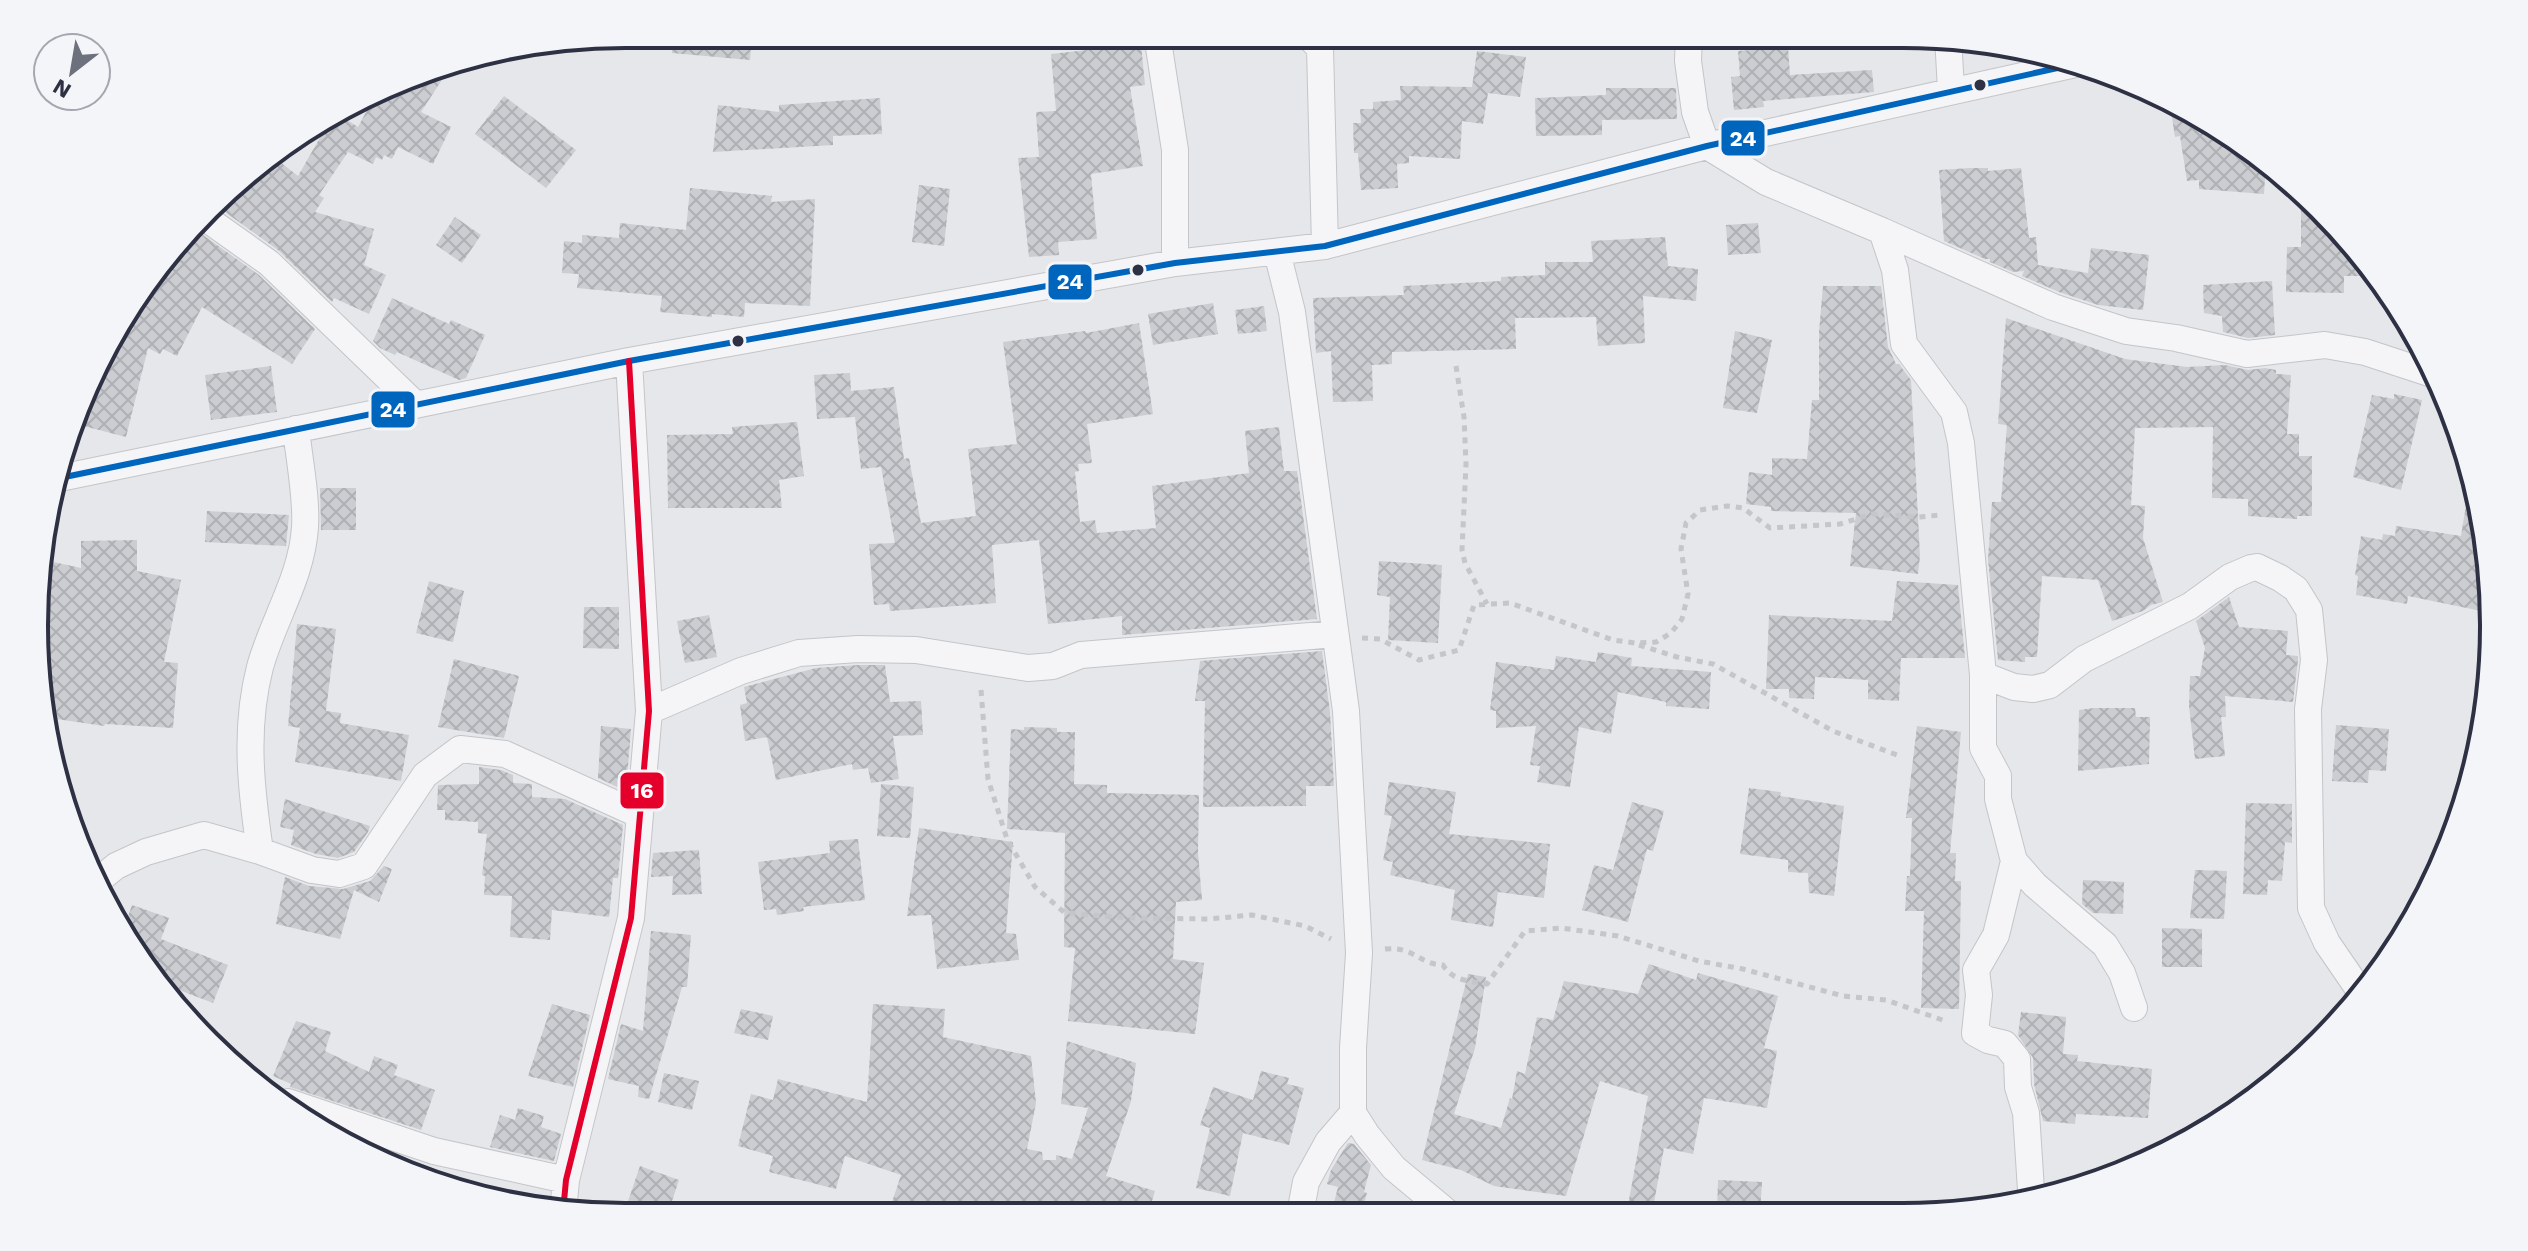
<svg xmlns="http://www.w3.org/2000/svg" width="2528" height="1251" font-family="'Work Sans',sans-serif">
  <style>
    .building { fill: url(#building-cross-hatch) }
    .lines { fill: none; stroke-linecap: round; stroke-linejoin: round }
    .minor-casing { stroke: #c3c5c8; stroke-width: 28 }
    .path { stroke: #c5c5ca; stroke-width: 5; stroke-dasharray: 6 6; stroke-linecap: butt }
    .minor { stroke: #f5f5f7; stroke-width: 26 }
    .bus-1-casing { stroke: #f4f5f9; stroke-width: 12 }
    .bus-2-casing { stroke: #f4f5f9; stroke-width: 12 }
    .bus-1 { stroke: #0065bd; stroke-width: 6 }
    .bus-2 { stroke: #e4002b; stroke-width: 6 }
    .bus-dot { fill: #2d3143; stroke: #f4f5f9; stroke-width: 3 }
    .rim { fill: none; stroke: #2d3143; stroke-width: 4 }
    .line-badge { stroke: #f4f5f9; stroke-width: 3 }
    .badge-label { font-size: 22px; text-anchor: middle; font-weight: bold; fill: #fff }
  </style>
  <defs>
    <pattern id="building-cross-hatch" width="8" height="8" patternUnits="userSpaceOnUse" patternTransform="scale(2)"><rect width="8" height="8" fill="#cbcdd1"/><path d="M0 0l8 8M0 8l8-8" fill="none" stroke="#afb0b5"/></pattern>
  </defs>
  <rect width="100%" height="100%" fill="#e5e7ea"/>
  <!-- building -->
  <path class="building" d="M672,34h80l-2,26 -78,-7z
    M1141,44l4,41 -15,2 13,79 -52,8 6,65 -39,3 1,13 -30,2 -11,-99 21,-1 -3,-45 20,-1 -5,-57z
    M1788,47l2,28 82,-5 2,22 -111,9 1,6 -30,3 -3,-33 9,-1 -2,-25z
    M1477,51l49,6 -6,40 -32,-4 -5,31 -21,-3 -2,38 -51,-3v7l-12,1 1,24 -37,2 -3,-37h-4l-1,-30h8l-1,-14h13v-7l28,-2 -1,-14 72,1z
    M453,63l-32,49 30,15 -18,37 -35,-17 -6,12 -8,-4 -2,5 -6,-3 -3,7 -25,-12 -29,43 5,3 -9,14 59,17 -10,36 22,10 -17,39 -35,-16 -2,4 -54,-52 -60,-43 47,-50 5,-3 28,22 31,-54 12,-6 17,11 15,-28 62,-33z
    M1606,88h70l1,31 -75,1v15l-66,1 -1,-38 71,-3z
    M504,96l72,54 -30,38 -71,-54z
    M880,98l2,36 -49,2v9l-120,7 5,-47 61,7v-7z
    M2169,98l97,62 -2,34 -65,-5v-9l-12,1 -7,-45 -5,1z
    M1970,168h18v3l33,-3 8,70 7,-1 2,28 50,8 3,-25 58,7 -6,55 -45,-5 -39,-13 -37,-16 2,-5 -11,1 -23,-10v-3h-5l-41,-18 -5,-71z
    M919,185l31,4 -6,57 -32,-4z
    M690,188l82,8 -1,6 44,-3 -5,107 -65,-3 -1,14 -32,-3v3l-52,-5 2,-16 -85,-8 2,-14 -17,-1 2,-32 18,2v-8l37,3 1,-15 66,7z
    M2301,192l46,43 30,41h-33v17l-58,-1 1,-45h14z
    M455,217l26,18 -19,28 -26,-18z
    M1758,223l3,30 -33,2 -2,-30z
    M196,230l63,45 56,54 -23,35 -90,-57 -25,49 -14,-7 -3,5 -12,-6 -22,89 -54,-14 7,-24 54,-102z
    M1665,237l3,29 30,3 -2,32 -53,-5 2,47 -47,3 -2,-29 -81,1 1,31 -124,3v12l-20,1 1,36 -40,1 -2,-51 -15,2 -3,-55 91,-3 -1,-9 98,-5v-4l44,-2v-13h48l-2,-21z
    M2272,281l3,54 -27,3 -25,-6 -1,-16 -18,-3 -1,-28z
    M1823,286h58l7,61 8,17h3l12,16 9,176 -2,18 -68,-8 6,-53 -85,-2v-4l-25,-3 3,-32 23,3v-17l35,1 5,-59h7v-68z
    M392,298l57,26 2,-4 34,15 -19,43 -7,2 -62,-28 -2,3 -15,-7 -7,-7z
    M1213,303l5,31 -65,11 -5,-31z
    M1264,306l3,25 -29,3 -3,-24z
    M2006,318l119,41 62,8 38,-2 23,5 17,-2 11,2v4l15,1 -4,59h12v22h13v60h-15v3l-49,-3v-17l-36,-1 1,-71 -78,1 -4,77 14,1 -2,32 20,64 -12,3 -8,6 -31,10 -14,-41 -56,-4 -5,81h-12v5l-27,-2 -10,-101 4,-57h9l6,-77 -9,-1z
    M1139,323l14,91 -66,10 5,39 -14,1 1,7 -4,1 5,50 15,-2 2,13 59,-5 -4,-42 97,-13 -4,-42 34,-4 5,44h13l20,148 -195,16v-19l-74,8 -9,-84 -47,5 4,58 -106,8 -1,-7 -15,1 -5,-61 26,-1 -14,-76 -20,2 -6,-52 -38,2 -3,-44 36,-2 1,18 43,-4 10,72 5,-1 12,65 55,-7 -8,-67 49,-5 -14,-102 82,-11 1,2z
    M1735,331l37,9 -15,73 -34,-5z
    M271,366l6,46 -66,8 -6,-45z
    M2394,394l28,6 -21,90 -48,-13 19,-82 22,4z
    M797,422l7,54 -25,4 3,28h-114l-1,-73 66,-1 -1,-7z
    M2471,474l18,74 2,65 -83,-17 -1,8 -51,-9 2,-19 -3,-1 6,-39 21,4 1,-6 12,2 1,-10 65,10z
    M320,488h36v42h-35z
    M207,511l82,4 -3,31 -81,-4z
    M137,540v31l44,9 -17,82 14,1 -5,65 -68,-4 -1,2 -61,-9 -4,-14 5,-143 37,8v-27z
    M1379,561l63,4 -4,78 -50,-3 2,-43 -13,-2z
    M429,581l35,10 -11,51 -37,-9z
    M1897,581l61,4 7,73h-64l-2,43 -31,-2v-19l-53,-3 -1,22 -25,-1v-9h-23l3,-74 123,6z
    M2229,597l10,30 49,4 -2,24 12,1v4l-5,42 -68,-6 1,21h-5l4,39 -30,3 -6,-53 1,-30h10l5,-28 -9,-27z
    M584,607h35v42l-36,-1z
    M709,615l8,42 -32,6 -8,-42z
    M297,624l39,5 -10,82 15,2 -1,10 69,12 -8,46 -106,-19 5,-34 -12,-2z
    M1322,651l8,61 4,74h-28v20l-103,1 2,-106h-10l5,-40z
    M1598,652l34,6 -1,8 80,6 -2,37 -43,-3v-4l-48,-10 -7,42 -32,-7 -9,60 -33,-5 3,-16 -10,-1 6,-39 -40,2v-17l-6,-1 6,-48 58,8 2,-14 40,6z
    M454,659l65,17 -15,62 -66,-11z
    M858,665h27l5,37 31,-1 2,34 -30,1 6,43 -28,4 -3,-15 -15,2 -1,-6 -76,16 -9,-43 -22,4 -5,-36 7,-2 -3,-16 72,-19z
    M2094,708h41l1,9h14l-1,47 -71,7 1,-61z
    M2336,725l53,4 -3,42 -17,-1 -1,13 -36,-2z
    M601,726l30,3 -5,62 -28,-13z
    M1917,726l44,6 -11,121h6l-1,28h6l-2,128 -38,-1 3,-97h-19l2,-35h3l2,-58h-6z
    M1024,727l33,1v4h18l-1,52 33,1v8l92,2 -1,57 4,48 -26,2 -3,57 31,4 -9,71 -127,-13 7,-73 -11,-1 1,-114 -58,-4 4,-100 13,1z
    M479,767l22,3 12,5v8l19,1v13l33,2 58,26 -5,53h-5l-4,39 -57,-7 -2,30 -40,-3 2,-41 -28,-1 1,-19 -3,-1 5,-41 -9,-1v-11l-33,-2v-10h-8l1,-25 41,-1z
    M1389,782l67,10 -7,42 101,10 -6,54 -46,-6 -5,35 -42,-7 4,-30 -65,-15 3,-13 -10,-2 9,-44 -8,-1z
    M881,784l33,3 -4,51 -33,-2z
    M1749,788l32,4 -1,4 64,10 -10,90 -25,-3 -1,-20 -20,-1v-12l-48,-6z
    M285,799l85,27 -2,6 -14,20 -16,6 -22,-4 -25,-9 3,-15 -14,-3z
    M1632,802l32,9 -11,40 -6,-2 -19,73 -46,-12 12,-45 19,5z
    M2246,803l46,1v39l-7,-1 -3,39 -14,-1 -1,15 -24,-1z
    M919,828l94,14 -7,91 10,1 3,26 -82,9 -6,-54 -24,1z
    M858,839l7,61 -62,7 1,4 -27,4 -1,-6 -12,1 -6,-48 72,-9 -1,-12z
    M699,850l3,44 -30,1 1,-19 -22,1 2,-24z
    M384,866l8,3 -13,33 -25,-12 -14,49 -64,-15 9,-47 24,9 34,3 27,-8z
    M2195,870l32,1 -3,48 -34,-1z
    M2083,880l41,2 -1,32 -30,-1 -11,-9z
    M132,905l37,13 -8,21 67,26 -15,38 -47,-18 -45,-61 4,1z
    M2162,928l40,1v38h-40z
    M651,931l40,4 -4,52h-5l-33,112 -11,-2 1,-11 -31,-7 13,-55 22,7z
    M1649,964l47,16 2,-7 80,23 -14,52 13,3 -10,57 -63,-10 -11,56 -29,-6 -11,60 -25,-3 20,-109 -48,-15 -34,115 -72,-10 -33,-16 -39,-10 46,-186 18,3 -11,71 -21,66 47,14 9,-30 2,1 5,-28 8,3 12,-57 16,3 11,-39 74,13z
    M552,1004l38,11 -17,72 -45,-11z
    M873,1004l72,5 -2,28 88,19 5,47 -9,46 15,3 1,8h13v-5l16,4 16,-51 -27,-4 6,-63 69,22 -5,38 -25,75 49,15 -7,23 -229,1 -28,-10 10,-30 -56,-19 -9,33 -67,-17 4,-16 -35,-10 13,-52 22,6 5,-21 89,23z
    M741,1009l32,7 -5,24 -34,-7z
    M2021,1012l45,5 -3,37 15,1 -1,6 75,8 -4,49 -72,-4 -1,10 -32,-3 -9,-37 -1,-26 -15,-23z
    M296,1021l35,11 -6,19 44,21 5,-16 24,9 -4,10 41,15 -14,40 -131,-43 1,-3 -18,-8z
    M1261,1071l28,7 -2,6 17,4 -15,57 -46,-12 -13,63 -34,-8 14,-60 -10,-3 13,-38 40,13z
    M664,1073l35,8 -7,29 -34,-8z
    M518,1108l26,8 -3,11 20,7 -7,27 -64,-14 10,-32 15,5z
    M1348,1143l6,1 17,21 -7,27 3,1 -6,21h-30l7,-27 -11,-3 4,-14z
    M640,1166l39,14 -12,36h-44z
    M1718,1180l44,2 -2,31h-43z"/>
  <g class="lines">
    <!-- minor casing -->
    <g class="minor-casing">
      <path id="minor" d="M1157,35l18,115v113
        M1307,35l13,13 5,198
        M1689,35l-1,26 7,51 12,34 59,36 116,49 13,39 9,74 50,68 7,31 22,232v73l15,28v23l16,62 -18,74 -20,35 3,25 -4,38 13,7 17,4 12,15 1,28 8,26 5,77 -2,9
        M1948,36l3,54
        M207,219l62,44 146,141
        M1882,231l171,76 73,24 50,7 71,16 78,-9 40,7 70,23
        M1277,252l15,60 54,399 13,242 -6,95v65l14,22 27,33 54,45
        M55,479l574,-118 546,-98 150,-17 382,-100 373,-83
        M1983,675l31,12 19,2 17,-4 34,-26 106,-53 40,-29 21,-9 6,-1 23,11 16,11 13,21 5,50 -6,49 3,199 16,35 35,51
        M649,711l92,-40 58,-18 59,-4 58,1 112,18 25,-2 28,-11 254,-21
        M260,851c-9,-62 -16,-122 0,-184 13,-47 42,-90 45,-140 2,-29 -6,-69 -9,-98
        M2014,861l21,24 70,60 17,28 12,35
        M94,884l22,-18 30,-14 58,-17 56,16 52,19 27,4 25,-8 61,-91 35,-26 45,5 135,61
        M288,1102l146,49 132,29
        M563,1212l3,-32 65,-262 18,-207 -20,-350
        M1300,1214l6,-32 22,-40 25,-29"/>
    </g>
    <!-- path -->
    <path class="path" d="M1456,366l8,51 2,47 -4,86 3,13 22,41
      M1362,638l18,1 39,21 40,-10 15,-45 36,-2 103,37 22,3 21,-1 15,-9 11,-14 6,-25 -7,-45 5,-26 14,-13 27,-4 16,2 27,20 70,-4 32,-10 47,3 22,-2
      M1639,645l38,12 36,7 120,67 64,24
      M981,690l7,89 19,60 28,48 30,26 64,5 79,1 44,-4 53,11 26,13
      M1385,949c29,-3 33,15 58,16 9,16 27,16 44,19l38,-53 36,-3 57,8 81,25 44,8 100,27 43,4 62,22"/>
    <!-- minor -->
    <use href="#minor" class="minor"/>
    <!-- bus-1 casing -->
    <g class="bus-1-casing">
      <path id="bus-1" d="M55,479l574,-118 546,-98 150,-17 382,-100 373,-83"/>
    </g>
    <!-- bus-2 casing -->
    <g class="bus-2-casing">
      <path id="bus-2" d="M563,1212l3,-32 65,-262 18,-207 -20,-350"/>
    </g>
    <!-- bus-1 -->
    <use href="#bus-1" class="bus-1"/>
    <!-- bus-2 -->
    <use href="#bus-2" class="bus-2"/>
  </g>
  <!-- markers -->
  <g class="bus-dot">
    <circle cx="1980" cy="85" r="7"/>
    <circle cx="1138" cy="270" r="7"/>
    <circle cx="738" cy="341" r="7"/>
  </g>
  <!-- crop -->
  <path d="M0 0H2528V1251H0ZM625 48H1903A577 577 0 0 1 2480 625V626A577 577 0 0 1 1903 1203H625A577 577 0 0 1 48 626V625A577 577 0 0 1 625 48Z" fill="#f4f5f9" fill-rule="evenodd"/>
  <path class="rim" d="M625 48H1903A577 577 0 0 1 2480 625V626A577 577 0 0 1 1903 1203H625A577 577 0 0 1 48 626V625A577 577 0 0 1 625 48Z"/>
  <g class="line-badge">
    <rect x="1720" y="119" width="46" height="38" rx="8" fill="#0065bd"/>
    <rect x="1047" y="263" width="46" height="38" rx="8" fill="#0065bd"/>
    <rect x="370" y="390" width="46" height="39" rx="8" fill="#0065bd"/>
    <rect x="619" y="771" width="46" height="39" rx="8" fill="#e4002b"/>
  </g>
  <g class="badge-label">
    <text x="1743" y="146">24</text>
    <text x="1070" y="289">24</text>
    <text x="393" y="417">24</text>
    <text x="642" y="798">16</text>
  </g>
  <!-- north arrow -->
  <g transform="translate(72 72) rotate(211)"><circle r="38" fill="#f4f5f9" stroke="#a4a7b0" stroke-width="2"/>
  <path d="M0-6L14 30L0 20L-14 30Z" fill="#6d717d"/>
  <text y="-12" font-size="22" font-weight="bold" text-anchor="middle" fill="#2d3143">N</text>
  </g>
</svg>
